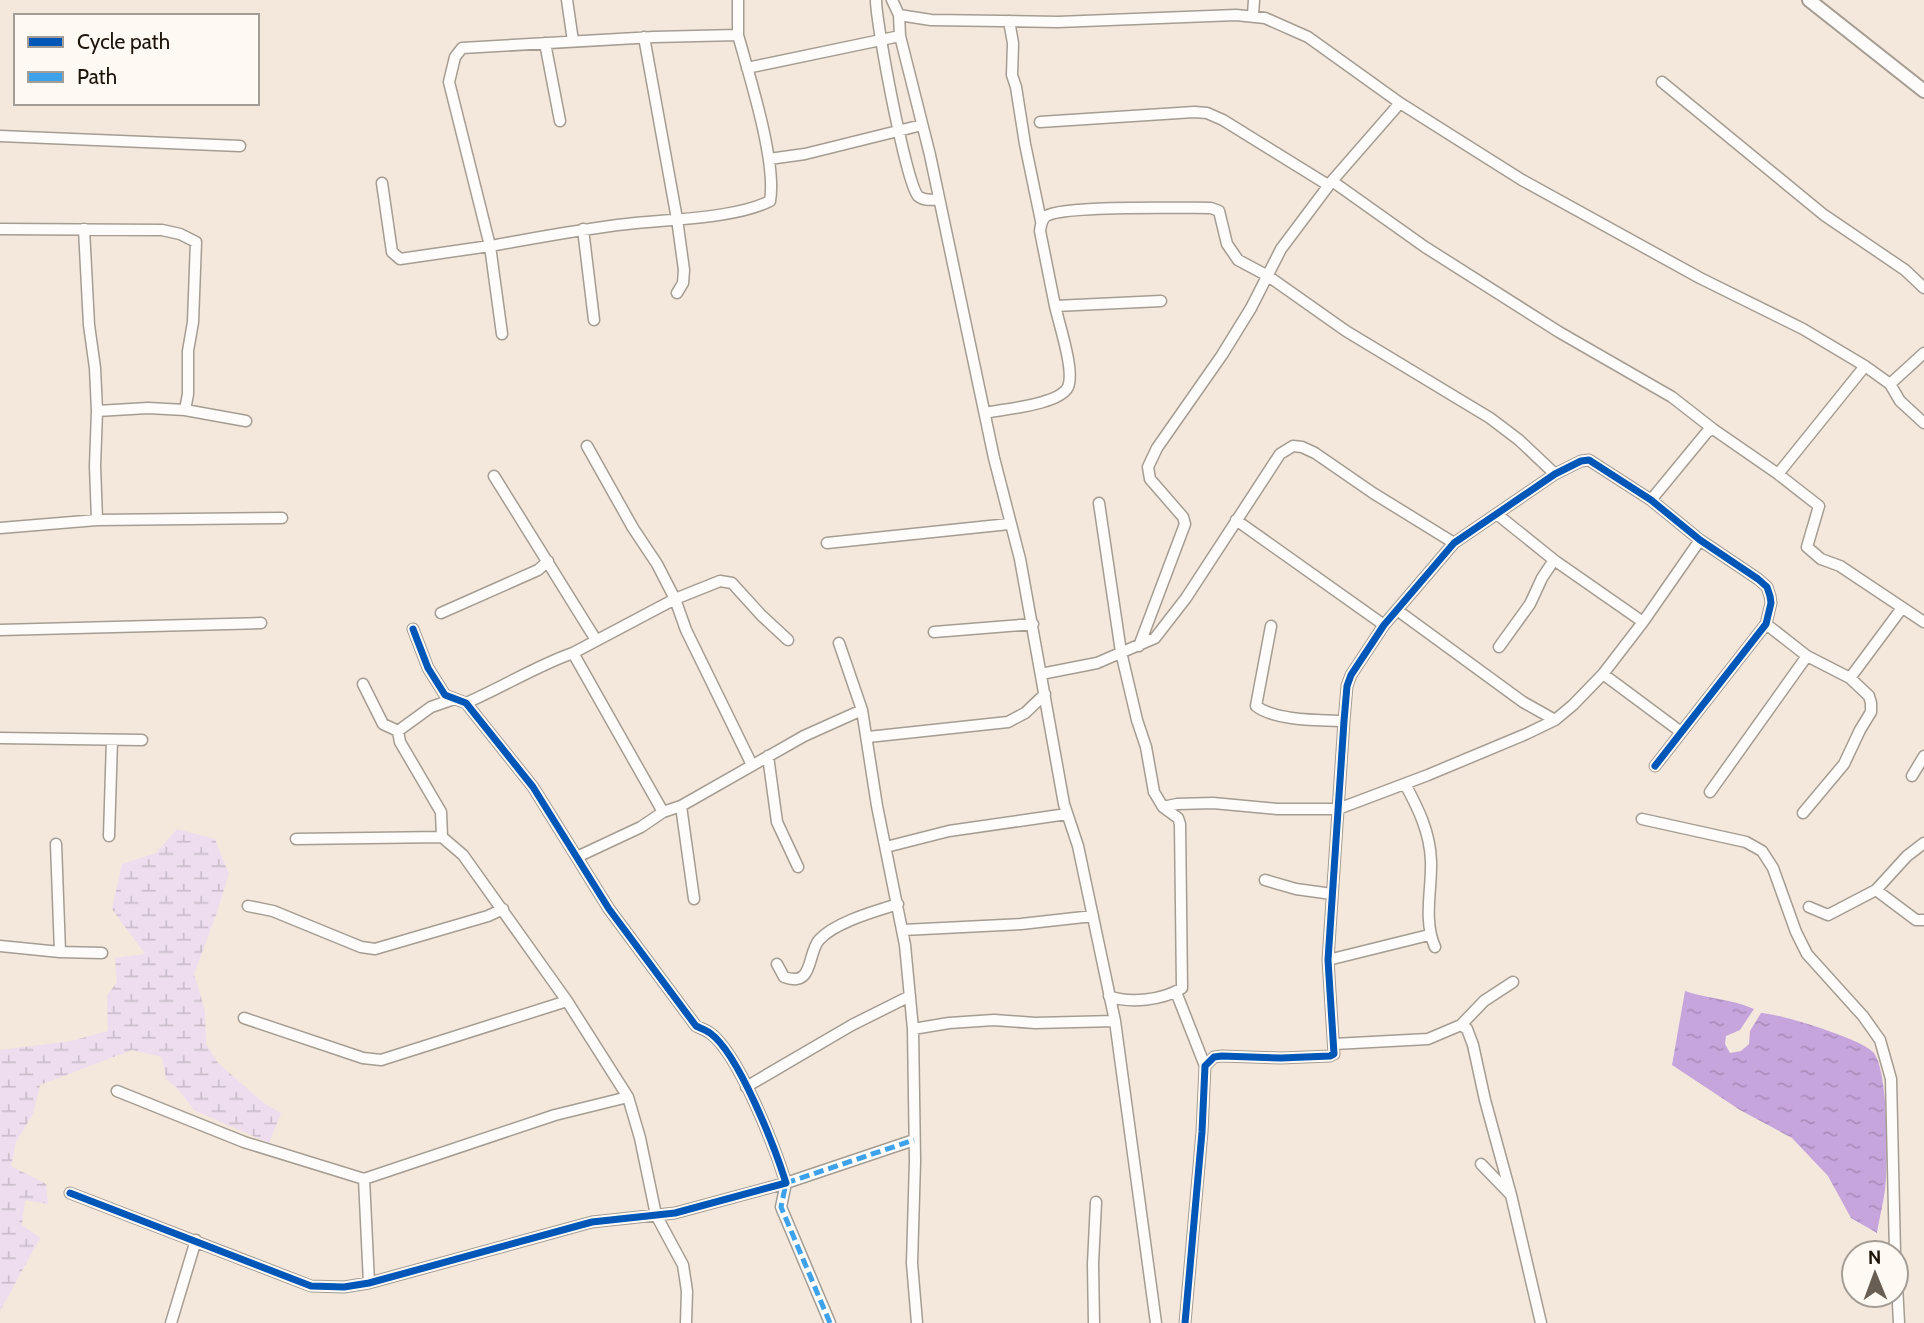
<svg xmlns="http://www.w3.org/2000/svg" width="1924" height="1323" font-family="Cabin,sans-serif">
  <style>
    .wetland { fill: url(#wetland-marsh) }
    .water { fill: url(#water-ripples) }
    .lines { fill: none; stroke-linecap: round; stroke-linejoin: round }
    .minor-casing { stroke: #a59c92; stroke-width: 13 }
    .major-casing { stroke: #a59c92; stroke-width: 16 }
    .minor { stroke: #fdfcfa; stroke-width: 10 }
    .major { stroke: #fdfcfa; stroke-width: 12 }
    .quiet { stroke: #3da2e9; stroke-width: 5; stroke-dasharray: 10 5; stroke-linecap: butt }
    .cycleway-casing { stroke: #fef9f3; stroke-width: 11 }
    .cycleway { stroke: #0057b8; stroke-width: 7 }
  </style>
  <defs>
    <pattern id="wetland-marsh" width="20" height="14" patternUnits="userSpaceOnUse" patternTransform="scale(1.75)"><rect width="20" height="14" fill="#edddee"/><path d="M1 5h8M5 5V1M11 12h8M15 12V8" fill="none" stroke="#cbbdcb"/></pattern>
    <pattern id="water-ripples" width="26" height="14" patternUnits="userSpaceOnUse" patternTransform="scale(1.75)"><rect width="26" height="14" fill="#c6a5dd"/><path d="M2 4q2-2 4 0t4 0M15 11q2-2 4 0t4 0" fill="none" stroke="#aa8dbc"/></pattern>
  </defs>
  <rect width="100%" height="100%" fill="#f4e8dd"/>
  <!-- wetland -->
  <path class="wetland" d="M177,829l38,10 14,35 -13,41 -22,59 11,37 1,33 12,19 47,41 16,9 -12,30 -75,-33 -16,-21 -12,-10 -4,-22 -30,-7 -92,35 -7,29 -17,28 -5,24 35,18 2,20 -23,-4 -3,25 18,13 -40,73v-261l71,-9 37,-10 -1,-35 10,-14 -2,-24 30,-4 -33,-45 10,-45 34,-11z"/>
  <!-- water -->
  <path class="water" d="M1685,991c23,8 47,8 69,18l-14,21 -14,6 -1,8 5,9 11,-2 8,-7 1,-13 11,-18c20,1 98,25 112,39 16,17 15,114 12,138 -2,15 -6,29 -8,43l-26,-15 -23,-42 -36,-38 -52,-28 -68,-45z"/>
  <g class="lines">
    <!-- minor casing -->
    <g class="minor-casing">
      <path id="minor" d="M567,0l6,41
        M876,0c0,23 30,183 42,196 6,5 14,4 21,3
        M892,0l7,15 1,21 30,119 64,303 26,101 44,245 14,42 37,175 41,302
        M899,15l32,5 127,2 178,-7 29,3 43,19 92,66 122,77 178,98 103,51 62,37 25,18 10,17 24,22
        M1253,15l1,-15
        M1009,21l4,22 -1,32 4,12 9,57 16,77
        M644,37l33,182 7,51 -1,13 -6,10
        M545,43l15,78
        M747,68l153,-32
        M1662,82l162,133 81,55 19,18
        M1040,122l154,-10 13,1 16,7 105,65
        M0,136l240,10
        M769,159l36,-5 117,-29
        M1332,181l93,66 134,85 113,65 41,32
        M382,183l10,69 8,7 90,-13 -41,-164 6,-25 7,-9 192,-11 84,-2v-35
        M0,229l162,1 18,4 16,8 -3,80 -5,29v43l-3,16
        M84,229l5,96 6,43 2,43 -2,55 2,54
        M583,229l11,91
        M1161,301l-106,5 -15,-75c1,-6 1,-11 6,-15 18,-11 137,-8 165,-8l8,3 8,33 11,16 30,16 78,55 144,87 29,22 36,34
        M502,334l-12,-88c46,-8 91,-17 137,-22 41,-5 107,-5 143,-23 7,-39 -21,-126 -32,-166
        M1890,384l34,-31
        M97,411l51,-3 37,2 61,11
        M985,413c18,-4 74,-8 83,-26 7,-16 -9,-63 -13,-81
        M587,446l46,82 24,36 18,35 11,31 66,135
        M1778,474l41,32 -12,41 14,12 19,7 84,56
        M494,476l102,164
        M1651,500l56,-68 6,-3 65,45 87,-108
        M1099,503l22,149 16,68 9,27 8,45 9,15 14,-3 36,-1 64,6h61l90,-34 98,-41 29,-14 18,-15 30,-31 40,-52 57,-82
        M1498,515l56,45 89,62
        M1236,520l148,105
        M0,528l97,-8 185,-2
        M827,543l182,-19
        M1397,610l126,92 32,18
        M441,613l97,-43 10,-9
        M1766,624l41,32 43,22 19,18 2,7v9l-11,18 -16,34 -41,49
        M1271,626l-15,80c19,15 64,14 88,15
        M0,630l261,-7
        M934,632l99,-8
        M839,643l23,67 15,96 28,139 8,84 2,132 -3,102 5,60
        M1139,646l46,-122 -2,-7 -33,-38 -2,-12 9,-19 65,-93 29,-47 30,-59 51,-68 68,-78
        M1499,647l31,-43 12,-26 12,-18
        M573,653l102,-54 45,-18 12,2 29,32 27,25
        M1041,674l56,-11 58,-25 31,-40 94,-144 13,-8 9,1 13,6 58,40 81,50
        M1603,674l78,58
        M1850,678l52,-70
        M363,684l20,40 15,7
        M466,703c35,-15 72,-38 107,-50l90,159
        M868,737l140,-15 17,-9 20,-19
        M0,738l142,2
        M768,756l9,66 21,45
        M1912,776l12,-20
        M1405,784c13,24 25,48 26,77 1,28 -8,59 4,86
        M1710,792l97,-136
        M681,806l13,93
        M1642,819l104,23 16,9 11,17 23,64 11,22 56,62 17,24 11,39 4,174
        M109,836l3,-96
        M442,837l-1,-25 -41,-70 -2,-11 33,-24 23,-8
        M296,839l146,-2 21,18 104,146 61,96 12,41 16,77 27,50 4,26 -1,32
        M56,844l4,108
        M886,847l63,-16 118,-17
        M577,857l64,-30 22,-15 18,-6 123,-70 58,-26
        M1265,880l31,9 36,5
        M1876,890l40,30h8
        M248,906l25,5 88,36 14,2 113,-33 15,-7
        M1809,907l19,8 48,-25 31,-34 17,-13
        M903,930l118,-6 72,-8
        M0,946l60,6 42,1
        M1328,960l101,-25
        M777,964l7,13c30,11 23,-23 35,-37 16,-18 57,-29 79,-36
        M1176,992l29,74
        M1109,996c21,8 54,4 73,-8l-2,-164 -2,-6 -15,-11
        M244,1018l119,40 18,2 186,-59
        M1461,1025l23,-24 29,-19
        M913,1029l36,-6 45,-3 41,3 80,-2
        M1334,1044l94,-5 33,-14 6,4 6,16 12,55 26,95
        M746,1087l106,-62 58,-29
        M117,1091l127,51 120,37 191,-64 73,-18
        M1481,1164l30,31 30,128
        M364,1179l5,104
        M70,1193l241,93 33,1 25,-4 223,-61 83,-9 111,-30c-11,-35 -47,-129 -76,-150 -4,-3 -10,-5 -14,-7l-87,-117 -76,-122 -67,-84 -21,-8 -17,-27 -15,-39
        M1896,1265l3,58
        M171,1323l25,-83
        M830,1323l-49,-116 5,-24 128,-43
        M1094,1323l-1,-59 3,-62
        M1185,1323l17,-191 3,-66 9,-9 8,-1 59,2 49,-2 4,-2 -6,-94 16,-239 3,-35 4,-11 33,-50 70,-82 101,-69 26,-13 8,-1 62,40 49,40 58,39 9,8 3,9 1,7 -5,21 -111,142"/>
    </g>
    <!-- major casing -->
    <g class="major-casing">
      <path id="major" d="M1809,0l115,91"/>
    </g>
    <!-- minor -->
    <use href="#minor" class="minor"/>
    <!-- major -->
    <use href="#major" class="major"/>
    <!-- quiet -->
    <path class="quiet" d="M830,1323l-49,-116 5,-24 128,-43"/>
    <!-- cycleway casing -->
    <g class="cycleway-casing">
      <path id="cycleway" d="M70,1193l241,93 33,1 25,-4 223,-61 83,-9 111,-30c-11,-35 -47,-129 -76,-150 -4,-3 -10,-5 -14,-7l-87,-117 -76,-122 -67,-84 -21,-8 -17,-27 -15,-39
        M1185,1323l17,-191 3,-66 9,-9 8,-1 59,2 49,-2 4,-2 -6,-94 16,-239 3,-35 4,-11 33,-50 70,-82 101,-69 26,-13 8,-1 62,40 49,40 58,39 9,8 3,9 1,7 -5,21 -111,142"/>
    </g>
    <!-- cycleway -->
    <use href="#cycleway" class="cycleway"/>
  </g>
  <!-- legend -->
  <rect x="14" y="14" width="245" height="91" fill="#fef9f3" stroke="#a49d96" stroke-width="2"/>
  <rect x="28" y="37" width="35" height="10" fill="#0057b8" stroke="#a49d96" stroke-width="2"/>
  <text x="77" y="49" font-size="21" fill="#1d140a">Cycle path</text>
  <rect x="28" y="72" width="35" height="10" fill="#3da2e9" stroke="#a49d96" stroke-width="2"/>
  <text x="77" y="84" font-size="21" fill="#1d140a">Path</text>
  <!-- north arrow -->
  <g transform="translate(1875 1274) rotate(359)"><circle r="33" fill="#fef9f3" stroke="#a49d96" stroke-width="2"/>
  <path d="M0-5L12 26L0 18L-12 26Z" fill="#685e54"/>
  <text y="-10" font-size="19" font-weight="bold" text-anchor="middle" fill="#1d140a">N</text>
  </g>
</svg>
